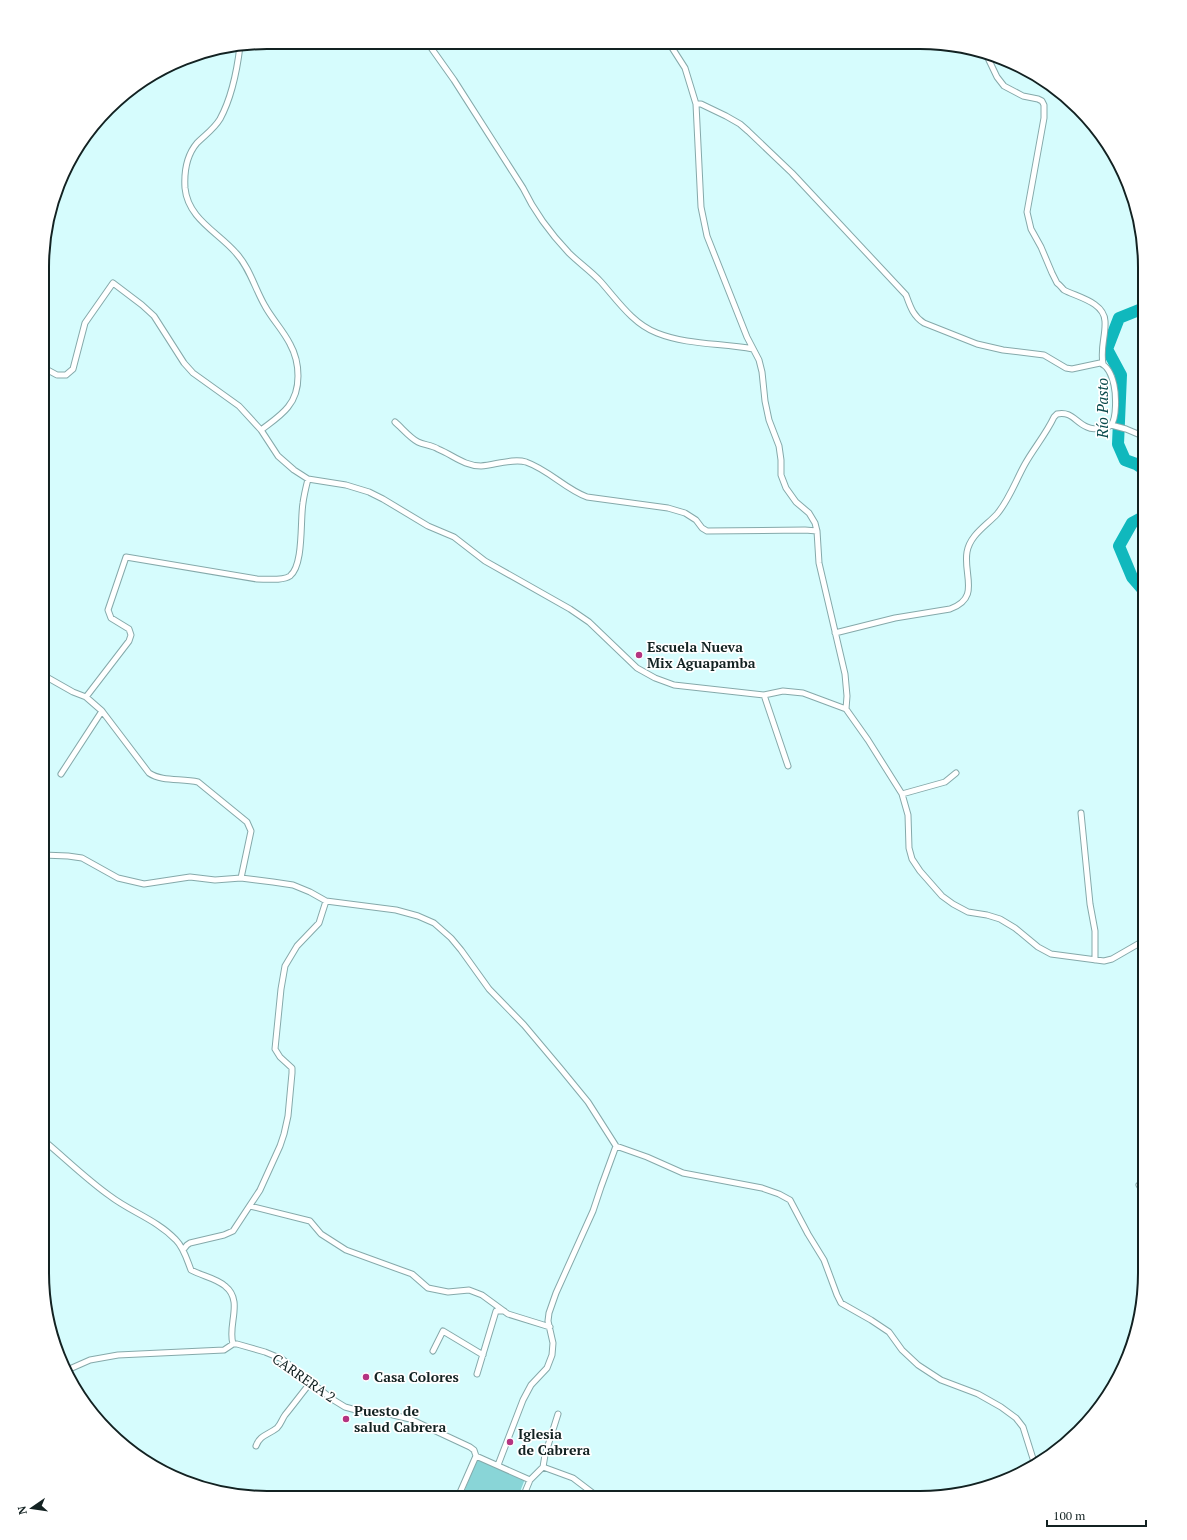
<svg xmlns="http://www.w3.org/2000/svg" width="1187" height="1540" font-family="'PT Serif',serif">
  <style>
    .green { fill: #89d5d7 }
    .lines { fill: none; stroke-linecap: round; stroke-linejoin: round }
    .river { stroke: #10b8bd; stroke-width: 12 }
    .street-casing { stroke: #85a9aa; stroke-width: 7 }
    .street { stroke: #fff; stroke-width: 5 }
    .poi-dot { fill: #b43481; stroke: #fff; stroke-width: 1.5 }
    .labels { text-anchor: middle; stroke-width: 3.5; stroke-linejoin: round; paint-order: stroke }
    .poi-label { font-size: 14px; font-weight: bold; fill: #132222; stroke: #fff; text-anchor: start }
    .street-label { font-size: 14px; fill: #132222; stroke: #fff }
    .water-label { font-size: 15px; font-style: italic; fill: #094a4c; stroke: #fff }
    .rim { fill: none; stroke: #132222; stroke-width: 2 }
  </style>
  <rect width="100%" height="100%" fill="#d6fcfd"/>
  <!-- green -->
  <path class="green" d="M477,1459l48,20 -7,18h-56z"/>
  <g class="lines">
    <!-- river -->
    <path class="river" d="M1145,470l-9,-6 -11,-4 -7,-16 3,-69 -14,-26 12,-31 20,-8h6
      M1145,592l-13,-15 -13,-31 13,-23 13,-7"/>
    <!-- street casing -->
    <g class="street-casing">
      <path id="street" d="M427,42l27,38 69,108c11,23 28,46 46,65 10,10 22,18 32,29 16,18 32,42 56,51 30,12 64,10 96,16
        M669,43l16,25 11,36 5,103 6,29 40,101 12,23 3,12 3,29 4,19 10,26 2,14v15l5,13 10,14 13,11 6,10 2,8 2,32 26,111 2,22 -1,13
        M240,46c-3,25 -8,51 -20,73 -6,10 -15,16 -23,24 -11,13 -13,29 -12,45 3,31 33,44 51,65 14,15 19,36 29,53 7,13 18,24 25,38 10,18 12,46 -2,63 -7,9 -18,16 -27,23
        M986,54l11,23 7,9 19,10 15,3 4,2 2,4v13l-17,94 4,17 10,18 11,26 5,10c3,2 5,5 7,7 13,7 40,12 41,31 1,15 -5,26 -2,43
        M696,104h5l25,12 14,8 8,7 44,42 114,122c4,11 7,21 18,28l53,21 26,6 41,5 22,13 6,1 28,-6c8,3 12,13 14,22 2,9 3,33 -3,40 -3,3 -9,3 -12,3 -4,1 -8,1 -12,-1 -12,-5 -15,-16 -30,-13l-3,3c-8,17 -20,31 -29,47 -9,16 -16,36 -28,50 -11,12 -27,21 -30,38 -4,23 14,46 -17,57l-55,9 -60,15
        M44,368l13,7h9l7,-6 12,-46 28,-40 29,22 12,11 30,47 9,10 46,33 22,24 17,26 16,14 14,9 38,6 23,7 14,7 45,27 26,11 31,24 85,48 19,13 48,46 18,10 19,7 90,10 19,-4 20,2 43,16 22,31 34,54 6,21 1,33 3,11 8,12 22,25 11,8 15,8 19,3 13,4 15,9 23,19 13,7 53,7 8,-2 33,-19
        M395,422c7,6 15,16 23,20 6,3 14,3 20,7 15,6 26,17 43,17 14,-1 32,-8 45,-4 23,8 39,27 61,35l81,11 17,5 11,7 6,8 5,3 98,-1 12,1
        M1111,425l15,4 19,8
        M43,675l30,17 13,5 16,14 47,62c13,9 33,5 49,9l49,40 4,9 -10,47
        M764,695l24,71
        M86,697l43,-56 2,-6 -2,-6 -18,-11 -3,-8 18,-53 131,22c9,0 26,2 33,-3 14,-11 10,-56 13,-73 1,-8 3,-16 5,-24
        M61,774l41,-63
        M902,794l43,-12 11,-9
        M1081,813l9,91 5,27v29
        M43,855l25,1 14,2 36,20 26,6 46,-7 25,3 26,-2 32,4 20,3 17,7 16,9 70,9 22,6 16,7 17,15 10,12 28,39 35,36 37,44 27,33 28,44 31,11 36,16 79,15 17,6 11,6 18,34 16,26 13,35 4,8 30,17 18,12 13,18 16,15 23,15 37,14 23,13 15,11 7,9 12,38
        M42,1139c23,19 44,40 68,57 21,16 47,24 66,44 8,8 11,20 15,30 11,6 25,8 34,16 19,15 2,39 8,58
        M1139,1185l6,9
        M250,1206l60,15 11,13 25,16 66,24 16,14 20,4 21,-2 13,5 26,19 42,13
        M183,1250l4,-5 3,-2 34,-8 9,-4 27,-41 20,-44 4,-12 4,-18 4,-43v-5l-12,-11 -5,-8 6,-60 4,-23 12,-20 22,-23 7,-22
        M433,1351l10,-20 40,24
        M65,1371l25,-11 28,-5 106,-5 9,-6h4l28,8 17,7 50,40 13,8 11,3 33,4 21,5 60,28 4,3 2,6 54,24
        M477,1374l19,-63h8
        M256,1446c4,-11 12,-11 21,-18 4,-4 5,-9 8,-13 9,-11 17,-22 26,-33
        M498,1465l25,-65 8,-15 16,-17 5,-13 1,-12 -5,-22 1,-8 7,-20 37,-82 8,-24 15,-41
        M543,1467l30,11 25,19
        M458,1497l18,-41
        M523,1497l7,-17 13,-13 2,-12 13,-41"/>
    </g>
    <!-- street -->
    <use href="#street" class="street"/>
  </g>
  <!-- markers -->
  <g class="poi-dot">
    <circle cx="639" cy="655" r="4"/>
    <circle cx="366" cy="1377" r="4"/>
    <circle cx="346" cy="1419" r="4"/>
    <circle cx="510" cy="1442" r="4"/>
  </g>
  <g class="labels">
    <!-- poi labels -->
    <g class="poi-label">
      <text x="647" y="652">Escuela Nueva<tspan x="647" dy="16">Mix Aguapamba</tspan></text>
      <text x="374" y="1382">Casa Colores</text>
      <text x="354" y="1416">Puesto de<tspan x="354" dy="16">salud Cabrera</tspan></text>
      <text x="518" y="1439">Iglesia<tspan x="518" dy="16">de Cabrera</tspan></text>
    </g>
    <!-- street labels -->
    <g class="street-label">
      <text transform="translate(304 1378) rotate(35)" y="5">CARRERA 2</text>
    </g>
    <!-- water labels -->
    <g class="water-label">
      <text transform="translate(1103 408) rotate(-90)" y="5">Río Pasto</text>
    </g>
  </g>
  <!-- crop -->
  <path d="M0 0H1187V1540H0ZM267 49H920A218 218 0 0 1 1138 267V1273A218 218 0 0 1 920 1491H267A218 218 0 0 1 49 1273V267A218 218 0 0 1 267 49Z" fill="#fff" fill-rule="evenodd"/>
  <path class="rim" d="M267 49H920A218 218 0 0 1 1138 267V1273A218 218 0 0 1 920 1491H267A218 218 0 0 1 49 1273V267A218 218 0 0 1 267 49Z"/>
  <!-- north arrow -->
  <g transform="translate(32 1508) rotate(257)" stroke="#ffffff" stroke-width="3" paint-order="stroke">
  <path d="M0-3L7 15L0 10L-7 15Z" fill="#132222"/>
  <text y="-6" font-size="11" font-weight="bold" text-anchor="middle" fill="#132222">N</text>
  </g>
  <!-- scale -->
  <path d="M1047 1520v6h99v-6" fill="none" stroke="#132222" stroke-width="2"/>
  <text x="1053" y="1520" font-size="12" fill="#132222" stroke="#ffffff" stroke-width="3" paint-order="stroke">100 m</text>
</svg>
